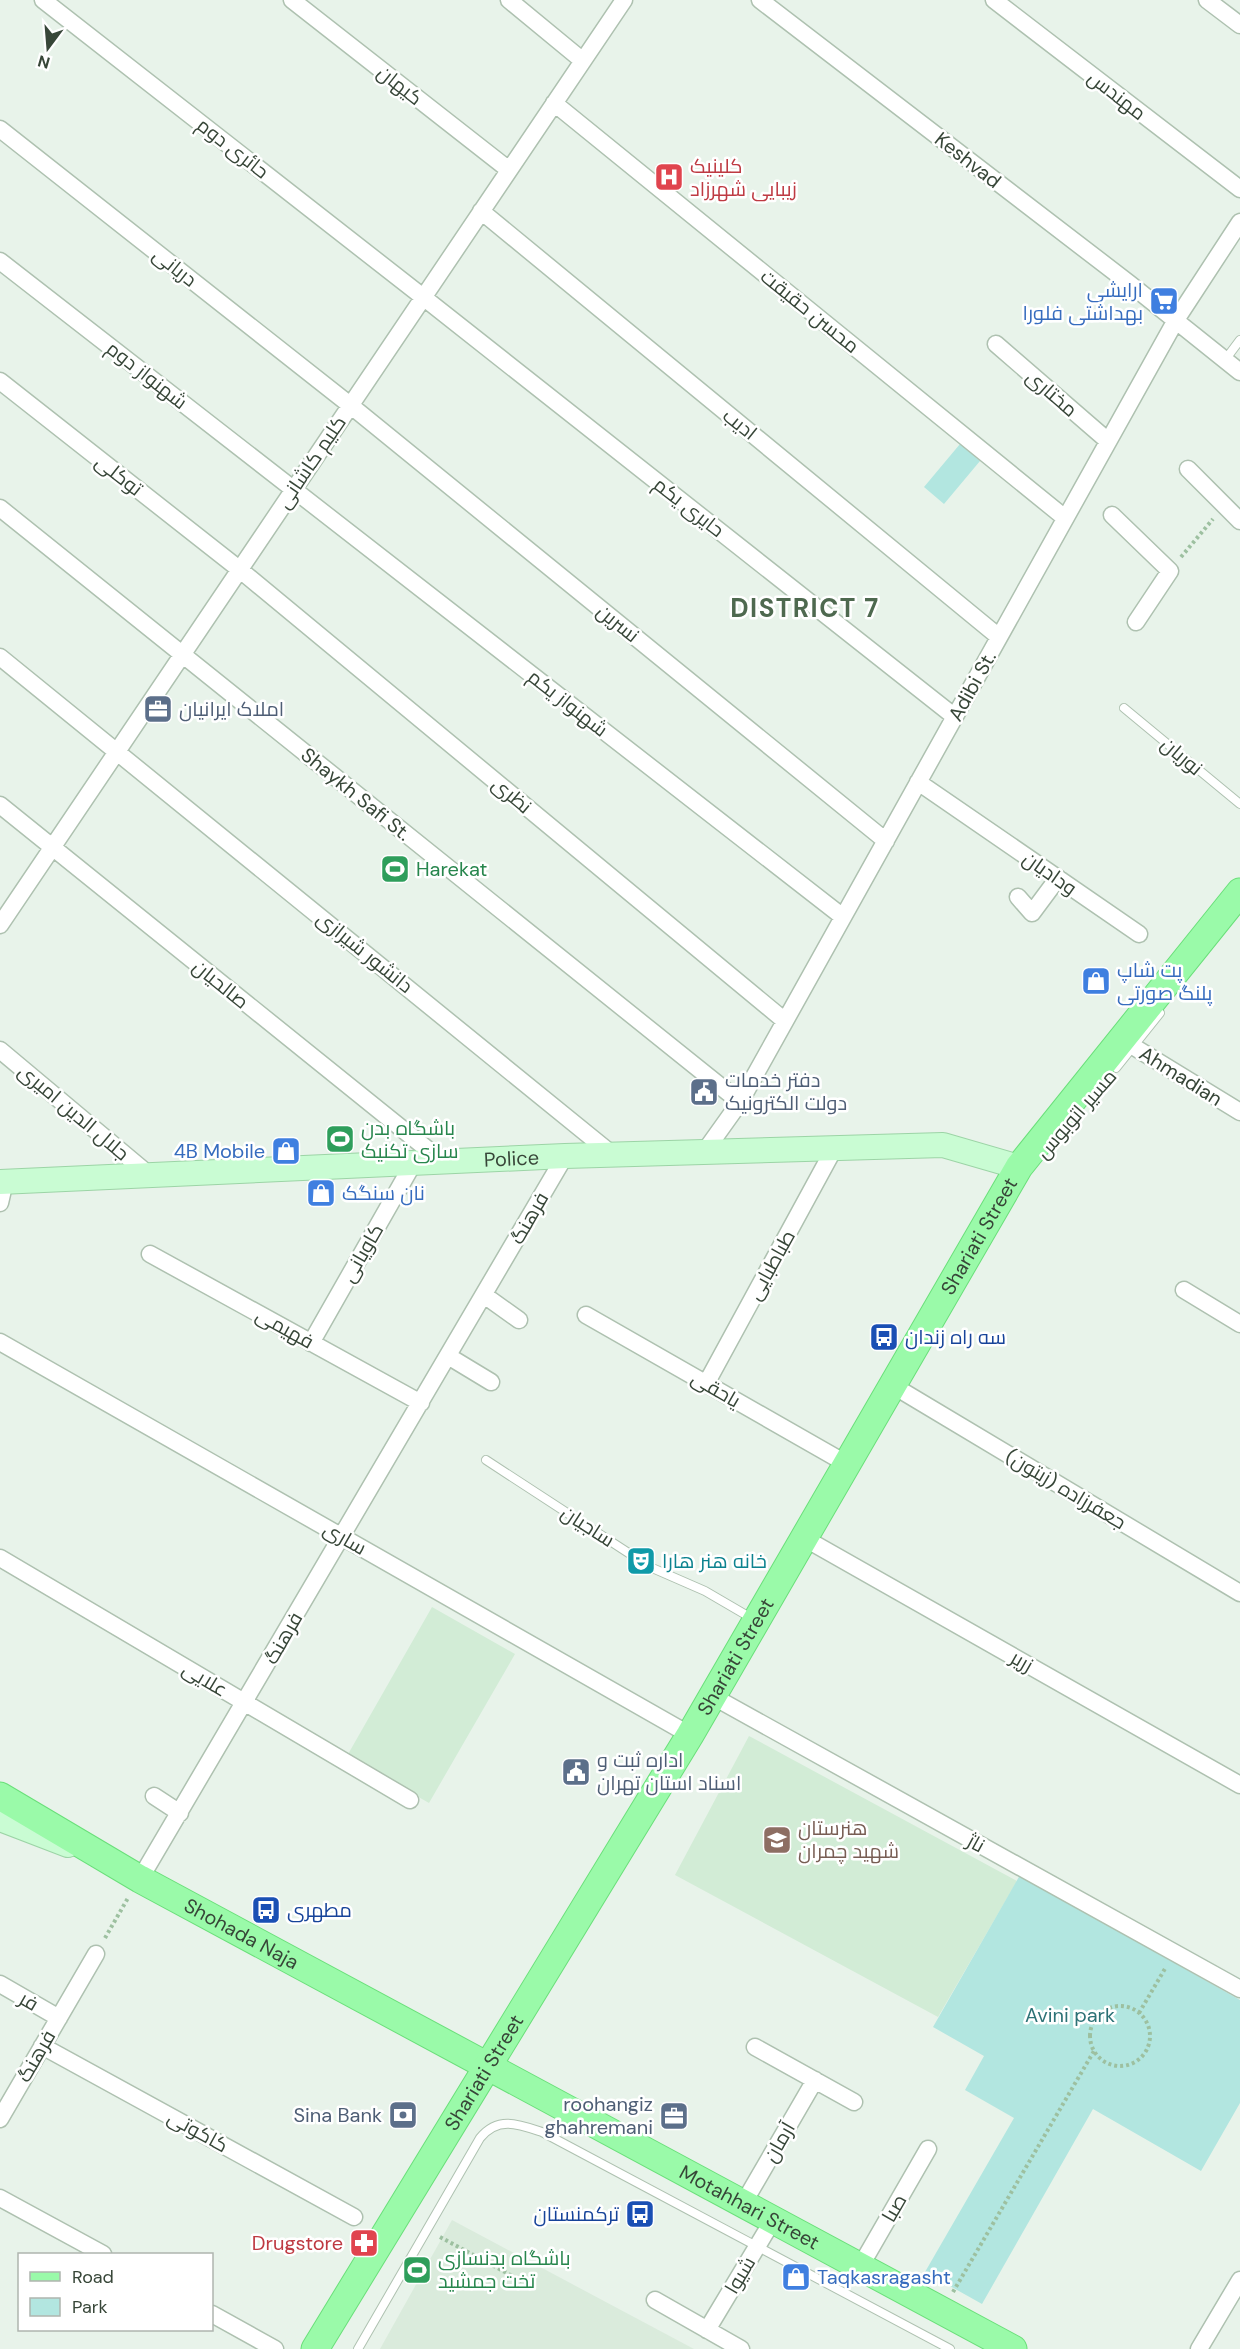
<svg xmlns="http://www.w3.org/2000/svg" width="1240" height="2349" font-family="'DM Sans',Cairo,sans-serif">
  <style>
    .residential { fill: #daebdc }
    .education { fill: #d2ecd6 }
    .green { fill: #b2e6e0 }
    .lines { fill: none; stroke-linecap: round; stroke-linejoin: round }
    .service-casing { stroke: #aec1b0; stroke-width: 10 }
    .minor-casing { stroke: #aec1b0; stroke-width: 19 }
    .secondary-casing { stroke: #9cd4a6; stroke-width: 26 }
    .primary-casing { stroke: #6adf7a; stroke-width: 29 }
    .path { stroke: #9dc0a0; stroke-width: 4; stroke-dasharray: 3 3; stroke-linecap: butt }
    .service { stroke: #fff; stroke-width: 8 }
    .minor { stroke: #fff; stroke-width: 16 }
    .secondary { stroke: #c9fcd3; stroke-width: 24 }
    .primary { stroke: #9afaa9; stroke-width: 27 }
    .labels { text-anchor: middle; stroke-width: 5; stroke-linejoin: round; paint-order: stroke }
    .street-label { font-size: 20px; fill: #374638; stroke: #fff }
    .health-label { font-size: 20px; fill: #be3a42; stroke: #fff; text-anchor: start }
    .shop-label { font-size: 20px; fill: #366cbe; stroke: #fff; text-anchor: start }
    .service-label { font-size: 20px; fill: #4e5e75; stroke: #fff; text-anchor: start }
    .leisure-label { font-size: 20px; fill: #27864d; stroke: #fff; text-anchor: start }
    .transit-label { font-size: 20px; fill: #164399; stroke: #fff; text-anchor: start }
    .culture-label { font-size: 20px; fill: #0d838f; stroke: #fff; text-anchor: start }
    .education-label { font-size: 20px; fill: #785e54; stroke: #fff; text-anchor: start }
    .park-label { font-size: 20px; fill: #2c7276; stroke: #fff }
    .district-label { font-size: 26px; font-weight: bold; letter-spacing: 1.5px; fill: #4e694f; stroke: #fff }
  </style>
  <rect width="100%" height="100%" fill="#e8f3ea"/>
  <!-- residential -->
  <path class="residential" d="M452,2220l242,129h-314z"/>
  <!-- education -->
  <path class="education" d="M432,1607l83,47 -86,149 -82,-47z
    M749,1736l268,145 -79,136 -263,-142z"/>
  <!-- green -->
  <path class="green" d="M960,444l20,17 -36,43 -20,-17z
    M1020,1875l220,125v103l-39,68 -108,-62 -111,195 -57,-32 89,-154 -49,-28 19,-34 -51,-29z"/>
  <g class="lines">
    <!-- service casing -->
    <g class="service-casing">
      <path id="service" d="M1225,360l15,-20
        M1124,708l116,96
        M1116,1068l44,-55
        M486,1460l164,107 55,24 48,28
        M358,2349l122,-211c18,-22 38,-14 62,-6l408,217"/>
    </g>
    <!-- minor casing -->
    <g class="minor-casing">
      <path id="minor" d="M43,0l380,297 532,420
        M292,0l217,170
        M509,0l74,61
        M760,0l370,284 110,88
        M994,0l246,189
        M1207,0l33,25
        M554,103l511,415
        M0,129l350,276 536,436
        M481,211l518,426
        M0,261l843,656
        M996,344l112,97
        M0,381l239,188 546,452
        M1188,469l52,52
        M0,508l740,594
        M1112,515l58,56 -34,51
        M0,657l613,498
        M918,782l221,152
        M0,805l442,356
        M1018,897l14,16 26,-35
        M0,925l624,-925
        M1121,1039l119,73
        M0,1050l148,124
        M705,1151l35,-49 436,-782 64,-98
        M0,1203l5,-22
        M150,1254l271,149
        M1184,1290l56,34
        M484,1295l35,25
        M586,1315l261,149
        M0,1342l690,393
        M311,1343l103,-181
        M448,1356l43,26
        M706,1384l129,-237
        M892,1385l348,208
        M804,1538l436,247
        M0,1558l410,242
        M712,1696l528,293
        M154,1796l26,17
        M140,1879l425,-723
        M0,1984l59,34
        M42,2046l312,171
        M755,2047l99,55
        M0,2119l96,-165
        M0,2198l103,56
        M743,2204l72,-124
        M860,2267l68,-118
        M655,2300l86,49
        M212,2314l63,35
        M707,2330l66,-110
        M1199,2349l41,-69"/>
    </g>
    <!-- secondary casing -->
    <g class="secondary-casing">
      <g id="secondary">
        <path id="s1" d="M0,1182l565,-26 378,-11 76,22"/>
        <path d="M0,1819l68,26"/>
      </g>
    </g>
    <!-- primary casing -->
    <g class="primary-casing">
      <g id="primary">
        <path id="s2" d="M0,1796l140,83 873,470"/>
        <path id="s3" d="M315,2349l375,-614 329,-568 221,-275"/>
      </g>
    </g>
    <!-- path -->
    <path class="path" d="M1181,557l32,-38
      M105,1938l23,-40
      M1090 2036a30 30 0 1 1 60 0a30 30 0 1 1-60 0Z
      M1139,2013l27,-46
      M440,2237l89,48
      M953,2292l141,-241"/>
    <!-- service -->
    <use href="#service" class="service"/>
    <!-- minor -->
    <use href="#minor" class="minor"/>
    <!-- secondary -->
    <use href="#secondary" class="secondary"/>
    <!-- primary -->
    <use href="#primary" class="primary"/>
  </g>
  <!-- icons -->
  <defs>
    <g id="hospital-square" transform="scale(1.5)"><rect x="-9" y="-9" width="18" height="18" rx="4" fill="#e0444e" stroke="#fff"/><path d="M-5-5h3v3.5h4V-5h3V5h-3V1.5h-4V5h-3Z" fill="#fff"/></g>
    <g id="supermarket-square" transform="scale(1.5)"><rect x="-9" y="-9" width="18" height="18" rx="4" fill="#3f7fe0" stroke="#fff"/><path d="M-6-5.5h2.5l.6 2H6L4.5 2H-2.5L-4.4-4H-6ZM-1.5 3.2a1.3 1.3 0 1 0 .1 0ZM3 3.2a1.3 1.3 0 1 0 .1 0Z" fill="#fff"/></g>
    <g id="office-square" transform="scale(1.5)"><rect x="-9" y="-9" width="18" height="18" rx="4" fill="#5c6f8a" stroke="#fff"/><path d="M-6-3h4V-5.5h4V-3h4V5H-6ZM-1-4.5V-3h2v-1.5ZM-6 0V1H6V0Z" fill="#fff"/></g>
    <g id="stadium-square" transform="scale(1.5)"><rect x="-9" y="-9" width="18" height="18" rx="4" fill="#2e9e5b" stroke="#fff"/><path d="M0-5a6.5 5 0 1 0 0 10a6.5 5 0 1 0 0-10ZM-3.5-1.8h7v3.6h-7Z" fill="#fff"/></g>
    <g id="shop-square" transform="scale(1.5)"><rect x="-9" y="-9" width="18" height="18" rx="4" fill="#3f7fe0" stroke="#fff"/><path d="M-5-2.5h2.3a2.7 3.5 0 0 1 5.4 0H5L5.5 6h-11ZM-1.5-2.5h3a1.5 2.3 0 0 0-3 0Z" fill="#fff"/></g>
    <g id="civic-square" transform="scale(1.5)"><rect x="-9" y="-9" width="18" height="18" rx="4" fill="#5c6f8a" stroke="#fff"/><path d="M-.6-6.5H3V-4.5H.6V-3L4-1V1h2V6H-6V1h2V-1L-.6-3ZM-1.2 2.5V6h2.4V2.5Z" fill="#fff"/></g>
    <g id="bus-square" transform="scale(1.5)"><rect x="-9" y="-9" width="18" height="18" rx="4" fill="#1a4fb4" stroke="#fff"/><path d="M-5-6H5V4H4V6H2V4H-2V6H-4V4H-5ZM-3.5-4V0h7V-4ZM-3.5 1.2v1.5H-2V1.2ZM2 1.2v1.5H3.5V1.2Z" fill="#fff"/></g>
    <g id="theatre-square" transform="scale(1.5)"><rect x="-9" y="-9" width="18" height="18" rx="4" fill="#0f9aa8" stroke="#fff"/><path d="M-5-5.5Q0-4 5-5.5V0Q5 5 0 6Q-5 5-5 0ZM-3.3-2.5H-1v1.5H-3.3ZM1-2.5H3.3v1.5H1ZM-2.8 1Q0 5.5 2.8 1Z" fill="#fff"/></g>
    <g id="school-square" transform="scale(1.5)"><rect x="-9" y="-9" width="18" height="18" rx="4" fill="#8d6e63" stroke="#fff"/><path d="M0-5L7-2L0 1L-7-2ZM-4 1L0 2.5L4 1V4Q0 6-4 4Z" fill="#fff"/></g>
    <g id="bank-square" transform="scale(1.5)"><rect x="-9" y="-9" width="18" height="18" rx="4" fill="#5c6f8a" stroke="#fff"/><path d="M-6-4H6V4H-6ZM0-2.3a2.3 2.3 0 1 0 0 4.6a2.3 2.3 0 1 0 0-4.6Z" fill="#fff"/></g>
    <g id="pharmacy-square" transform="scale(1.5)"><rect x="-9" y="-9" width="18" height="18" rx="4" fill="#e0444e" stroke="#fff"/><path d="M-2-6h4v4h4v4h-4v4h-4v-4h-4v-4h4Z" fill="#fff"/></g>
  </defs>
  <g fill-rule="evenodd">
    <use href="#hospital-square" x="669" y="177"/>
    <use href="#supermarket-square" x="1164" y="301"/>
    <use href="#office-square" x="158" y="709"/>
    <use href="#stadium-square" x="395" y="869"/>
    <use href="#shop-square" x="1096" y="981"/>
    <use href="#civic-square" x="704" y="1092"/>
    <use href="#stadium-square" x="340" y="1139"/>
    <use href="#shop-square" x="286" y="1151"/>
    <use href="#shop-square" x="321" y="1193"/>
    <use href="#bus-square" x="884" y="1337"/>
    <use href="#theatre-square" x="641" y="1561"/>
    <use href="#civic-square" x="576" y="1772"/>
    <use href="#school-square" x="777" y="1840"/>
    <use href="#bus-square" x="266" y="1910"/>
    <use href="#bank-square" x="403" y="2115"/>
    <use href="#office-square" x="674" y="2116"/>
    <use href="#bus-square" x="640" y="2214"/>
    <use href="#pharmacy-square" x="364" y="2243"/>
    <use href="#stadium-square" x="417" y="2270"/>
    <use href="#shop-square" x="796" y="2277"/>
  </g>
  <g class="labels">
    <!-- street labels -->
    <g class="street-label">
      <text transform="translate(400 85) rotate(38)" y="7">کیهان</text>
      <text transform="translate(1117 95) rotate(38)" y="7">مهندس</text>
      <text transform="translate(233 148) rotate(38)" y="7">حائری دوم</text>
      <text transform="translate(968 160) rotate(38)" y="7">Keshvad</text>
      <text transform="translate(175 267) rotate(38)" y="7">دریانی</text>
      <text transform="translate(810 311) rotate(39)" y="7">محسن حقیقت</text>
      <text transform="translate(147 375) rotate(38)" y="7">شهنواز دوم</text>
      <text transform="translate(1052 393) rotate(41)" y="7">مختاری</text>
      <text transform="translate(740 424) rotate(39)" y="7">ادیب</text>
      <text transform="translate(311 462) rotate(-56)" y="7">کلیم کاشانی</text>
      <text transform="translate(119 475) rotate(38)" y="7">توکلی</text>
      <text transform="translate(689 507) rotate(38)" y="7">حایری یکم</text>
      <text transform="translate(618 623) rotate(39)" y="7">نسرین</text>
      <text transform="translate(972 686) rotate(-61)" y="7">Adibi St.</text>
      <text transform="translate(568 703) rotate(38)" y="7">شهنواز یکم</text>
      <text transform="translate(1182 756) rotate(40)" y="7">نوریان</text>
      <text transform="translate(356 794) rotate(39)" y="7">Shaykh Safi St.</text>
      <text transform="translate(512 795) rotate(40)" y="7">نظری</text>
      <text transform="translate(1050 873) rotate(35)" y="7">ودادیان</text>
      <text transform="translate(365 952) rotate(39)" y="7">دانشور شیرازی</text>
      <text transform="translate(221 984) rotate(39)" y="7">صالحیان</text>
      <text transform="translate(1181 1076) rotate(32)" y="7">Ahmadian</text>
      <text transform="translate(74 1112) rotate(40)" y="7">جلال الدین امیری</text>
      <text transform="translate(1076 1114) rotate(-49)" y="7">مسیر اتوبوس</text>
      <text dy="7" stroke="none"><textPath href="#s1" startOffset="512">Police</textPath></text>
      <text transform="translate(529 1218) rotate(-60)" y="7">فرهنگ</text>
      <text dy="7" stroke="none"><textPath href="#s3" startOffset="1296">Shariati Street</textPath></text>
      <text transform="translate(362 1253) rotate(-60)" y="7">کاویانی</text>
      <text transform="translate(771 1265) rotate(-61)" y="7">طباطبایی</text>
      <text transform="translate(285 1328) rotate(29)" y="7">فهیمی</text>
      <text transform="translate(716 1389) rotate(30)" y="7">یاحقی</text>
      <text transform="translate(1066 1489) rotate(31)" y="7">جعفرزاده (زیتون)</text>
      <text transform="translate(588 1526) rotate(33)" y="7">ساجیان</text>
      <text transform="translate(345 1538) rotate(30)" y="7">ساری</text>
      <text transform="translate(283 1638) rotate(-60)" y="7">فرهنگ</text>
      <text dy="7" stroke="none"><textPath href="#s3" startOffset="810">Shariati Street</textPath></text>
      <text transform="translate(1022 1661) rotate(30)" y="7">زریر</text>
      <text transform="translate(205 1679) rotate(31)" y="7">علایی</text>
      <text transform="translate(976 1843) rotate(29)" y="7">ناژ</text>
      <text dy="7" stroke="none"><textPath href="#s2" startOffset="278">Shohada Naja</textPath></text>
      <text transform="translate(29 2001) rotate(30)" y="7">فر</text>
      <text transform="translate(36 2056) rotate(-60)" y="7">فرهنگ</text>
      <text dy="7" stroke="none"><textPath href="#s3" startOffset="324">Shariati Street</textPath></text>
      <text transform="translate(198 2131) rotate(29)" y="7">کاکوتی</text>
      <text transform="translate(779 2142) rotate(-60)" y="7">آرمان</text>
      <text dy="7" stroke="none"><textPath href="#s2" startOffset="855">Motahhari Street</textPath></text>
      <text transform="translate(894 2208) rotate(-60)" y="7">صبا</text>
      <text transform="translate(740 2275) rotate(-59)" y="7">شیوا</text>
    </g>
    <!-- health labels -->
    <g class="health-label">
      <text x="690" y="173">کلینیک<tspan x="690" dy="23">زیبایی شهرزاد</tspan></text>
      <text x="343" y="2250" text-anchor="end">Drugstore</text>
    </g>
    <!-- shop labels -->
    <g class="shop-label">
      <text x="1143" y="297" text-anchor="end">ارایشی<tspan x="1143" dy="23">بهداشتی فلورا</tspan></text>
      <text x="1117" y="977">پت شاپ<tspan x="1117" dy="23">پلنگ صورتی</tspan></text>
      <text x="265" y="1158" text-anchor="end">4B Mobile</text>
      <text x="342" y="1200">نان سنگک</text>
      <text x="817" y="2284">Taqkasragasht</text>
    </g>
    <!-- service labels -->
    <g class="service-label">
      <text x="179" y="716">املاک ایرانیان</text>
      <text x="725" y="1087">دفتر خدمات<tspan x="725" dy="23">دولت الکترونیک</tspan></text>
      <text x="597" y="1767">اداره ثبت و<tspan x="597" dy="23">اسناد استان تهران</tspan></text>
      <text x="653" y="2111" text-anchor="end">roohangiz<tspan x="653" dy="23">ghahremani</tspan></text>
      <text x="382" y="2122" text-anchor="end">Sina Bank</text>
    </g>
    <!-- leisure labels -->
    <g class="leisure-label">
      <text x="416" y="876">Harekat</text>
      <text x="361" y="1135">باشگاه بدن<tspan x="361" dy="23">سازی تکنیک</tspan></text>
      <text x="438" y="2265">باشگاه بدنسازى<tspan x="438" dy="23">تخت جمشيد</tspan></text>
    </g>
    <!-- transit labels -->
    <g class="transit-label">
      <text x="905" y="1344">سه راه زندان</text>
      <text x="287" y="1917">مطهری</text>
      <text x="619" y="2221" text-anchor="end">ترکمنستان</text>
    </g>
    <!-- culture labels -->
    <g class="culture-label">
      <text x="662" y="1568">خانه هنر هارا</text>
    </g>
    <!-- education labels -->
    <g class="education-label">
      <text x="798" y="1835">هنرستان<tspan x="798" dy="23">شهید چمران</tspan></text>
    </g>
    <!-- park labels -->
    <g class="park-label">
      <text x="1070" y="2022">Avini park</text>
    </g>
    <!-- district labels -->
    <g class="district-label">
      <text x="805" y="617">DISTRICT 7</text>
    </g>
  </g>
  <!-- legend -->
  <rect x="18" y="2253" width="195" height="78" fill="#ffffff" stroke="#afb5af" stroke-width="1.5"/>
  <rect x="30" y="2272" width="30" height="9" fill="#9afaa9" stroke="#afb5af" stroke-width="1.5"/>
  <text x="72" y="2283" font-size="18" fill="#374638">Road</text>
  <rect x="30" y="2298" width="30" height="18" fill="#b2e6e0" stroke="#afb5af" stroke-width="1.5"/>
  <text x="72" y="2313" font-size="18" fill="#374638">Park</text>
  <!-- north arrow -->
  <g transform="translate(48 48) rotate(196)" stroke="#ffffff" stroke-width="4.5" paint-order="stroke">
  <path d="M0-4.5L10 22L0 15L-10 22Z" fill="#374638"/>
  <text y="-9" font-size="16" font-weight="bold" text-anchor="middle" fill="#374638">N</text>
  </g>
</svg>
